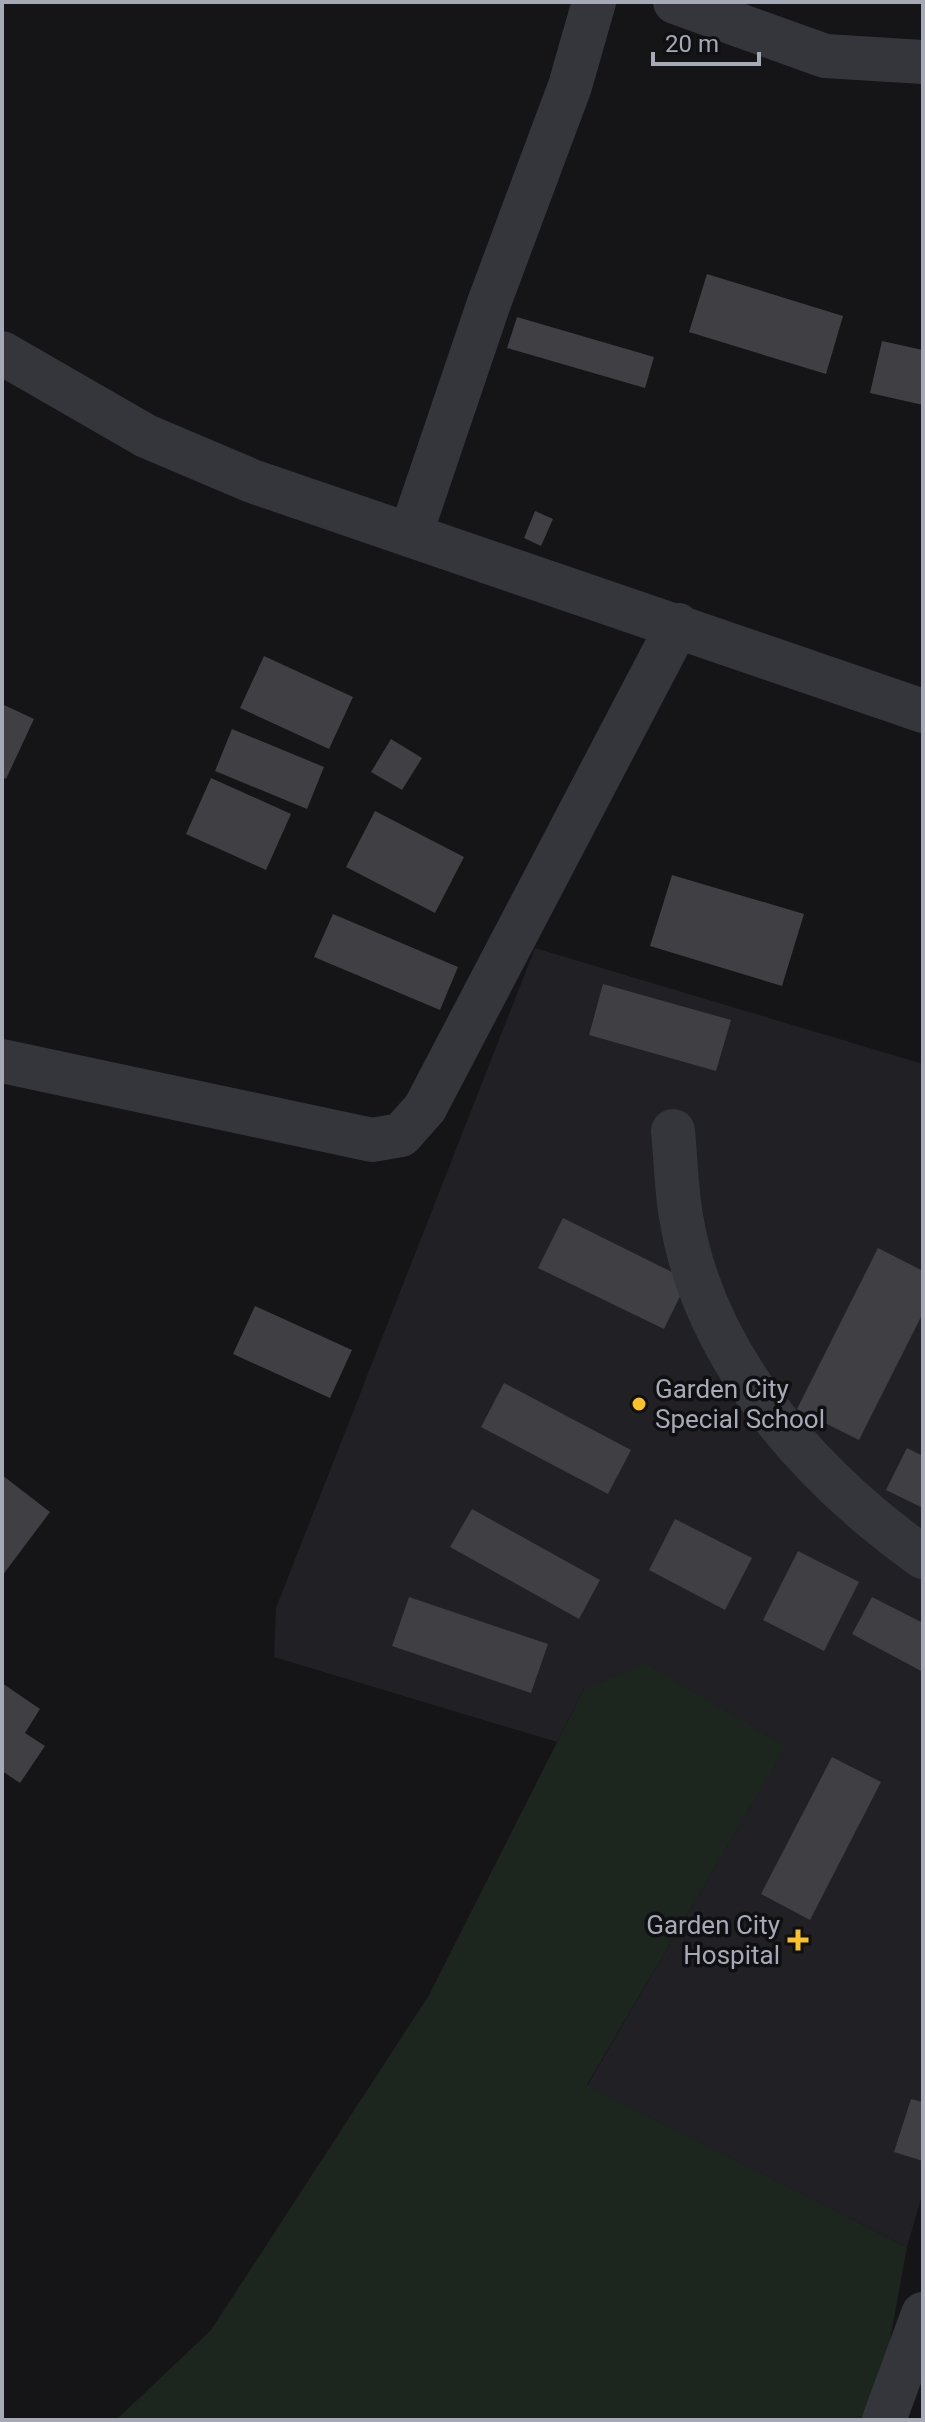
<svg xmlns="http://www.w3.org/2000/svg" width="925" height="2422" font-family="Roboto,sans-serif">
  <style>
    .built { fill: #212024 }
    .green { fill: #1c251e }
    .building { fill: #3f3f44 }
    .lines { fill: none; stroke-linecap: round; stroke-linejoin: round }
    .minor { stroke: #35363c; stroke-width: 44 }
    .poi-dot { fill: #fbc128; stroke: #100f11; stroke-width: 3 }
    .labels { text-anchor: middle; stroke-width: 7; stroke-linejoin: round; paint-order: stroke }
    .poi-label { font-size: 26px; fill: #a6aab7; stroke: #100f11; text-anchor: start }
  </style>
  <rect width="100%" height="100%" fill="#151416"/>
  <!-- built -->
  <path class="built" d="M535,948l388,116v1128l-16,55 -320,-161 198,-340 -201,-57 -27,53 -283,-85 2,-49z"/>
  <!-- green -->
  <path class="green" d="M645,1663l141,83 -199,339 320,162 -22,121 -19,52h-750l95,-90 218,-335 155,-306z"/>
  <!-- building -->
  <path class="building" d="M707,274l136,42 -17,58 -137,-42z
    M517,317l137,40 -9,31 -138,-40z
    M882,341l41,9v55l-53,-12z
    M535,511l18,8 -12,27 -17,-8z
    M264,656l89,41 -24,52 -89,-41z
    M2,704l32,15 -28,60 -4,-2z
    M232,729l92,38 -17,42 -92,-38z
    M391,739l31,19 -20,32 -31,-18z
    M211,778l80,36 -25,56 -80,-36z
    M375,811l89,46 -29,56 -89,-46z
    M672,875l132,39 -22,72 -132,-40z
    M333,914l125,53 -18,43 -126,-53z
    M603,984l128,36 -15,51 -127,-36z
    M563,1218l125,62 -24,49 -126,-61z
    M878,1248l45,23v42l-64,127 -62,-31z
    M255,1306l97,44 -22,48 -97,-44z
    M504,1383l127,67 -23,44 -127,-67z
    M907,1448l16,8v52l-37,-18z
    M2,1475l48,37 -48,64z
    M472,1509l128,71 -21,39 -129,-72z
    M675,1519l77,39 -27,52 -76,-40z
    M798,1551l61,31 -35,69 -61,-31z
    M409,1597l139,47 -17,49 -139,-47z
    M872,1597l51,26v49l-71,-38z
    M2,1683l38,26 -15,24 20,13 -25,37 -18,-12z
    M832,1757l49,25 -71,138 -49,-26z
    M911,2099l12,3v59l-29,-9z"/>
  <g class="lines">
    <!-- minor -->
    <path class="minor" d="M675,2l150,54 98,6
      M2,353l144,83 106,45 671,230
      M411,533l78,-230 81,-217 24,-84
      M2,1061l370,79 29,-5 24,-27 253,-483
      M673,1131c3,28 3,57 8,85 23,143 129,260 242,341
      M884,2420l39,-106"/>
  </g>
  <!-- markers -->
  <g class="poi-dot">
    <circle cx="639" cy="1404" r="8"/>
    <path d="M794 1928h8v8h8v8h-8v8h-8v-8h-8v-8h8z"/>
  </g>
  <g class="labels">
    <!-- poi labels -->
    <g class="poi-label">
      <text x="655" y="1398">Garden City<tspan x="655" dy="30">Special School</tspan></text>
      <text x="780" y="1934" text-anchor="end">Garden City<tspan x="780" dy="30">Hospital</tspan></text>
    </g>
  </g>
  <!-- border -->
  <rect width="925" height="2422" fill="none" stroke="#a6aab7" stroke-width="8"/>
  <!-- scale -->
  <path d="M653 52v12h106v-12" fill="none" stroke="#a6aab7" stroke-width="4"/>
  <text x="665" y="52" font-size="24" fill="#a6aab7" stroke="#100f11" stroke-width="6" paint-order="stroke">20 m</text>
</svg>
